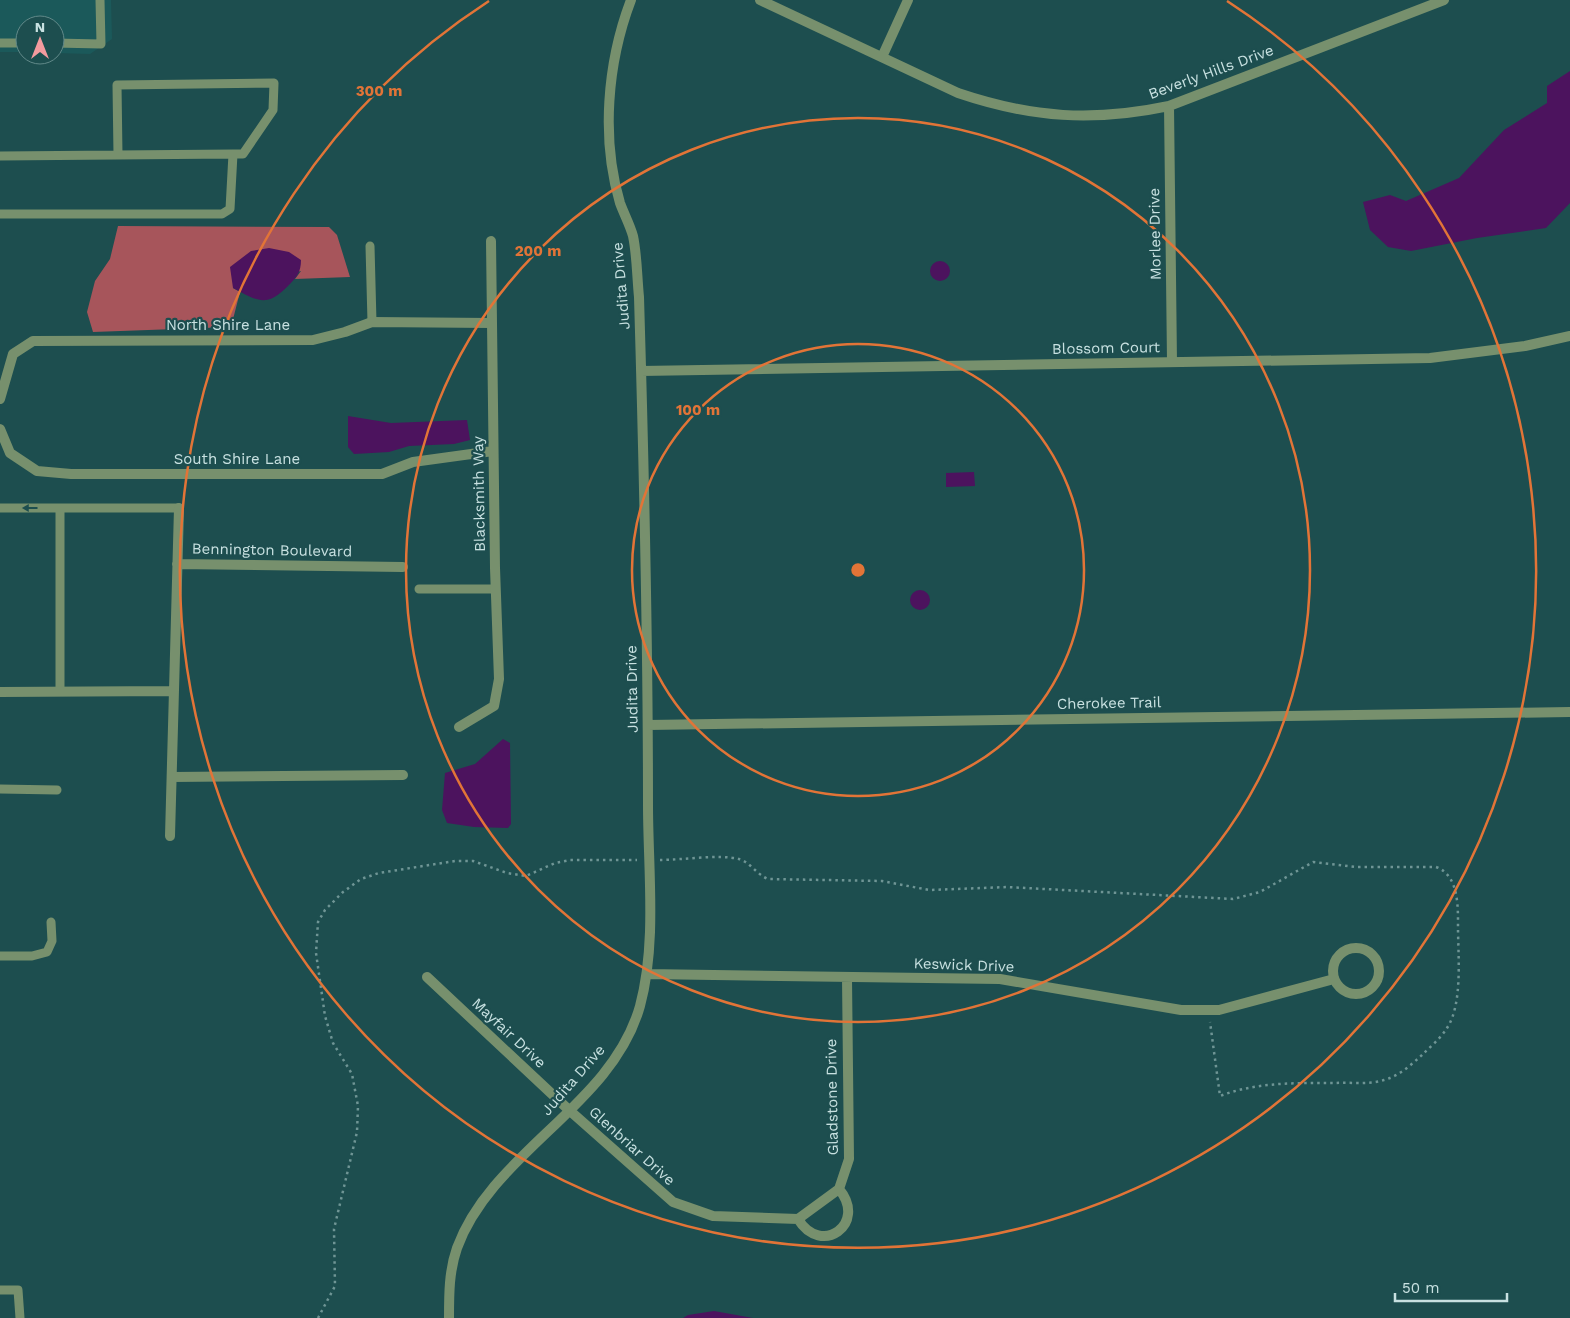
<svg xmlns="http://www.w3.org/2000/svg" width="1570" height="1318" font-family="'Work Sans',sans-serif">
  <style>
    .built { fill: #1b595a }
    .green { fill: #a7555b }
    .water { fill: #4c135e }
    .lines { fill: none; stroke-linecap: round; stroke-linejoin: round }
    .path { stroke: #6f9595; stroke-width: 2.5; stroke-dasharray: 2.5 4; stroke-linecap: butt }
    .lane { stroke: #77906d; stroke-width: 9 }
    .street { stroke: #77906d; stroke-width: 10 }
    .oneway { fill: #1d4e4f }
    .ring { fill: none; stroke: #e27437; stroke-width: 2.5 }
    .labels { text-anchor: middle; stroke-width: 4.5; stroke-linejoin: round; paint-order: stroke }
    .street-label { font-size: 15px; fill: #c8e1e1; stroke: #1d4e4f }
    .centre { fill: #e27437; stroke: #1d4e4f; stroke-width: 2.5 }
    .ring-label { font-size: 15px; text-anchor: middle; font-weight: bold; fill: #e27437; stroke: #1d4e4f; stroke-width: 4.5; stroke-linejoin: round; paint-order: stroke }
  </style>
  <rect width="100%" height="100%" fill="#1d4e4f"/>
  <!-- built -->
  <path class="built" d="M0,0h111l1,39 -22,15 -35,-1v-28h-30v27h-25z"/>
  <!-- green -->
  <path class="green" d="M118,226l211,1 8,8 13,42 -55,2 6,-8 -68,17 7,4 -9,35 -138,5 -6,-20 8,-31 15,-22z"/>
  <!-- water -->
  <path class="water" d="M1570,71v132l-24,25 -69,10 -66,13 -23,-4 -18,-17 -7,-28 27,-7 16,6 53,-23 45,-48 43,-27v-17z
    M269,248l20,4 12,8c0,12 -4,17 -13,26 -22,22 -30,15 -55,2l-3,-21 21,-16z
    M930 271a10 10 0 1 1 20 0a10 10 0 1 1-20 0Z
    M348,416l43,7 76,-3 3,20 -16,4 -45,2 -20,6 -35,2 -6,-7z
    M974,472l1,14 -29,1v-14z
    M910 600a10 10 0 1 1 20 0a10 10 0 1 1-20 0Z
    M503,739l7,4 1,81 -3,4 -34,-1 -27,-4 -5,-13 3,-37 30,-9z
    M714,1311l39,7h-70l5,-3z"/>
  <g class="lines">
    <!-- path -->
    <path class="path" d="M660,860c22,0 59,-6 79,-1 11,3 17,15 29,20l114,2 47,9 78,-3 226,12 27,-7 53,-30 43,5h80c23,8 22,40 22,60 0,28 5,77 -11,101 -6,10 -17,19 -25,27 -11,10 -23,21 -38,25 -15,5 -33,2 -49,3 -39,0 -79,-1 -115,13l-10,-74
      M318,1318l17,-32 -1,-57 23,-97 1,-26 -6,-32 -19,-31 -8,-27 -9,-63 2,-31 7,-12 18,-18 18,-13 18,-6 76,-12h18l34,12 19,3 29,-13 15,-3h67"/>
    <!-- lane -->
    <path class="lane" d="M0,43h25
      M55,43l46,1 -1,-44
      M0,156l233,-2h10l30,-44 1,-27 -157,2 1,70
      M0,214h222l8,-5 3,-55
      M370,246l2,76
      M0,508h179
      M419,589h76
      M60,691v-183
      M0,789l57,1
      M0,956h32l15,-4 5,-11 -1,-19
      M0,1290h18l2,28"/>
    <!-- street -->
    <path class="street" d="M760,0l198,93c74,25 135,29 211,13l275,-106
      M882,57l26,-57
      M1169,106l3,256
      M641,371l789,-13 95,-12 45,-10
      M0,399l13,-45 20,-13 280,-1 32,-8 27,-10 119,1
      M0,429l10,24 27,18 34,3h311l31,-12 80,-11
      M177,564l226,3
      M0,692l174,-1
      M648,725l922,-13
      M459,727l35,-21 5,-27 -4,-111 -4,-327
      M172,777l231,-2
      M170,836l9,-328
      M1333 971a23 23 0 1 1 46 0a23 23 0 1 1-46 0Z
      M647,974l353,5 181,31h38l115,-31
      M427,977l142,133 104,92 40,14 85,3 41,-30 10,-30 -2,-181
      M798,1219c23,38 70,5 41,-30
      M449,1318c0,-24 0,-47 8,-70 35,-96 155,-142 183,-242 17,-63 8,-136 8,-201 0,-169 -4,-339 -9,-508 -2,-20 -2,-42 -6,-61 -3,-11 -9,-22 -13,-33 -19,-64 -13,-140 11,-203"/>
  </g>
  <!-- one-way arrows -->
  <defs><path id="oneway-solid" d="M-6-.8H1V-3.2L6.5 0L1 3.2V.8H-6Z" transform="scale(1.25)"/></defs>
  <use class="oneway" href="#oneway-solid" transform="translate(30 508) rotate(-180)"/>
  <!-- distance rings -->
  <g class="ring">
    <circle cx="858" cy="570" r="226"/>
    <circle cx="858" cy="570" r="452"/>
    <path d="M1227 1A678 678 0 1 1 489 1"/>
  </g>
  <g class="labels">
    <!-- street labels -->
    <g class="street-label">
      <text transform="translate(1211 72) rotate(-20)" y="5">Beverly Hills Drive</text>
      <text transform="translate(1155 234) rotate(-91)" y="5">Morlee Drive</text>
      <text transform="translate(621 286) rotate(-95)" y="5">Judita Drive</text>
      <text x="228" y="330">North Shire Lane</text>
      <text transform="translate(1106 348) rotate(-1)" y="5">Blossom Court</text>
      <text x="237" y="464">South Shire Lane</text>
      <text transform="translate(479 494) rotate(-91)" y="5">Blacksmith Way</text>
      <text transform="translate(272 550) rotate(1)" y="5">Bennington Boulevard</text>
      <text transform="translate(632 689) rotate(-91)" y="5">Judita Drive</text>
      <text transform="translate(1109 703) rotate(-1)" y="5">Cherokee Trail</text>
      <text transform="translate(964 965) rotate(2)" y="5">Keswick Drive</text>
      <text transform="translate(509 1033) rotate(43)" y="5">Mayfair Drive</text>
      <text transform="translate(573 1080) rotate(-49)" y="5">Judita Drive</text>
      <text transform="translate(832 1097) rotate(-91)" y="5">Gladstone Drive</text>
      <text transform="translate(632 1146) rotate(42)" y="5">Glenbriar Drive</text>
    </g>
  </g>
  <circle cx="858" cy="570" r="8" class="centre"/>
  <g class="ring-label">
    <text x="379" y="96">300 m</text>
    <text x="538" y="256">200 m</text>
    <text x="698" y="415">100 m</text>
  </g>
  <!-- north arrow -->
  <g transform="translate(40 40)"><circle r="24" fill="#1d4e4f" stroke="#618989"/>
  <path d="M0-4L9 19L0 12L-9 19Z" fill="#f49b9f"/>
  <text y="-8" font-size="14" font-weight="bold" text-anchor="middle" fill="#c8e1e1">N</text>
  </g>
  <!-- scale -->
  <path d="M1395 1293v8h112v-8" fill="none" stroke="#c8e1e1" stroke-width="2.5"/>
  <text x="1402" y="1293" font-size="15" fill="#c8e1e1" stroke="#1d4e4f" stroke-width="4" paint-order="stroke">50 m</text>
</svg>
